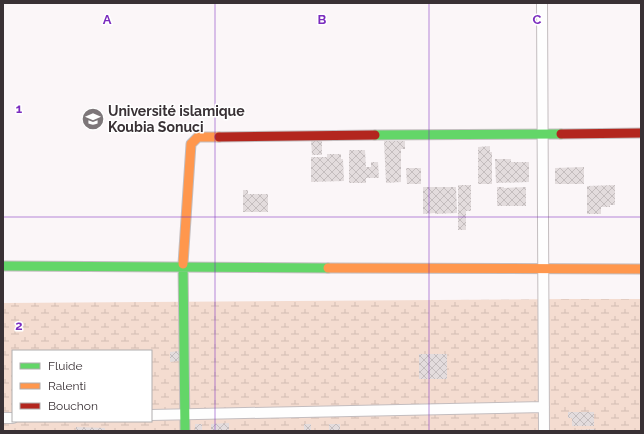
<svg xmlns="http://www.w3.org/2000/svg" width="644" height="434" font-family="Raleway,sans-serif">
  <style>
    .wetland { fill: url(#wetland-marsh); fill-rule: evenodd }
    .building { fill: url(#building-cross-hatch) }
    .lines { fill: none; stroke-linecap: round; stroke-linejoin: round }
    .street-casing { stroke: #c3bdbf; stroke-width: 12 }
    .fast-casing { stroke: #c3bdbf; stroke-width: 11 }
    .slow-casing { stroke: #c3bdbf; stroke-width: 11 }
    .jam-casing { stroke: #c3bdbf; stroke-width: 11 }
    .street { stroke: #fefefe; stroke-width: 10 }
    .fast { stroke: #63d668; stroke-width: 9 }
    .slow { stroke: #ff974d; stroke-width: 9 }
    .jam { stroke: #b3261e; stroke-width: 9 }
    .grid { fill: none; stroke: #7b2cbf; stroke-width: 1; stroke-opacity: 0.55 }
    .labels { text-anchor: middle; stroke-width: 3; stroke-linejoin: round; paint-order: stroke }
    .poi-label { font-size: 14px; font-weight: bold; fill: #393135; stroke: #fff; text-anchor: start }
    .grid-label { font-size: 13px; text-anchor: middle; font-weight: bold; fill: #7b2cbf; stroke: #fff; stroke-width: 3; stroke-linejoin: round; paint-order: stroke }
  </style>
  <defs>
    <pattern id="wetland-marsh" width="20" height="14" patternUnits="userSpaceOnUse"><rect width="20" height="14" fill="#f4dcd0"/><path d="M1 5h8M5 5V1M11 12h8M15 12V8" fill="none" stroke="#d2bdb3"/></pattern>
    <pattern id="building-cross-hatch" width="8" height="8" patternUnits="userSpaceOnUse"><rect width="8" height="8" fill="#e3dcdd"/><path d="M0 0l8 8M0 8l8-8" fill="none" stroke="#c4bdbe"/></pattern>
  </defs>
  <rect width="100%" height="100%" fill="#fbf6f8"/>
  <!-- wetland -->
  <path class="wetland" d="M567,299h74v132h-638v-128zM13,351h138v70h-138z"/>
  <!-- building -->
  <path class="building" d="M311,140h11v15h-10z
    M384,141h21v8h-4v33l-15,1z
    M490,146v6h2v32h-14v-37z
    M349,150h16l1,17h5v-5h7l1,16h-13v5h-17z
    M327,154h14v5h2l1,22 -33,1v-25h16z
    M495,159h16v3h18v20l-33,1z
    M584,167v17h-29v-16z
    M406,168h15v16h-14z
    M458,185h13v26h-5v19h-8z
    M615,185v20h-5v2h-9v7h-14v-28z
    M423,187h33l1,26 -22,1v-1l-12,1z
    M497,187h7v1l22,-1v19h-29z
    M243,190h5v4h20v18h-25z
    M179,351v10l-9,1v-10z
    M419,354h28v25h-28z
    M568,412h26v14h-22v-8h-4z
    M229,423v8h-18v-7z
    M195,424h7v7h-7z
    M304,424h7v7h-7z
    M329,424h11v7h-11z
    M76,427l29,1v3h-29z
    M595,429v2h-20v-1z"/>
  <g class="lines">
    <!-- street casing -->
    <g class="street-casing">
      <path id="street" d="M542,3l2,428
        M151,415l393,-8
        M3,418h10"/>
    </g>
    <!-- fast casing -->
    <g class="fast-casing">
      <path id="fast" d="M375,135l186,-1
        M183,264l2,167
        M3,266l325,2"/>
    </g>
    <!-- slow casing -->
    <g class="slow-casing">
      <path id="slow" d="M183,264l8,-120 7,-7h21
        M328,268l313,1"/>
    </g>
    <!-- jam casing -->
    <g class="jam-casing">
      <path id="jam" d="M561,134l80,-1
        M219,137l156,-2"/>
    </g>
    <!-- street -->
    <use href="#street" class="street"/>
    <!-- fast -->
    <use href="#fast" class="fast"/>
    <!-- slow -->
    <use href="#slow" class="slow"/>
    <!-- jam -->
    <use href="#jam" class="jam"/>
  </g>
  <!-- grid -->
  <path class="grid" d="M215,3v428M429,3v428M3,217h638"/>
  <!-- icons -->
  <defs>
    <g id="university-disc" transform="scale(1.15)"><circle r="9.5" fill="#7d7679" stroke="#fff"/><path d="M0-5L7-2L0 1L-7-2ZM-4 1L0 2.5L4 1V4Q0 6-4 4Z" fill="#fff"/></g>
  </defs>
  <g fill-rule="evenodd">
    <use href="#university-disc" x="93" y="119"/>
  </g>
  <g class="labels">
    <!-- poi labels -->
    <g class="poi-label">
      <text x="108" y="116">Université islamique<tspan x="108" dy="16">Koubia Sonuci</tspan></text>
    </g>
  </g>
  <g class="grid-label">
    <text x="107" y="24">A</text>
    <text x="322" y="24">B</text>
    <text x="537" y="24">C</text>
    <text x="19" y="113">1</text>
    <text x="19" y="330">2</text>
  </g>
  <!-- border -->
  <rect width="644" height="434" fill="none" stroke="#393135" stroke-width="8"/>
  <!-- legend -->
  <rect x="12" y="350" width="140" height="72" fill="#ffffff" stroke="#b0adae"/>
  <rect x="20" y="363" width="20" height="6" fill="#63d668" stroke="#b0adae"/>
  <text x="48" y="370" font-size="12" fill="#393135">Fluide</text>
  <rect x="20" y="383" width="20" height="6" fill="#ff974d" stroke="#b0adae"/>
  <text x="48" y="390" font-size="12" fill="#393135">Ralenti</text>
  <rect x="20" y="403" width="20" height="6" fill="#b3261e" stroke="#b0adae"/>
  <text x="48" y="410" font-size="12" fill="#393135">Bouchon</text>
</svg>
